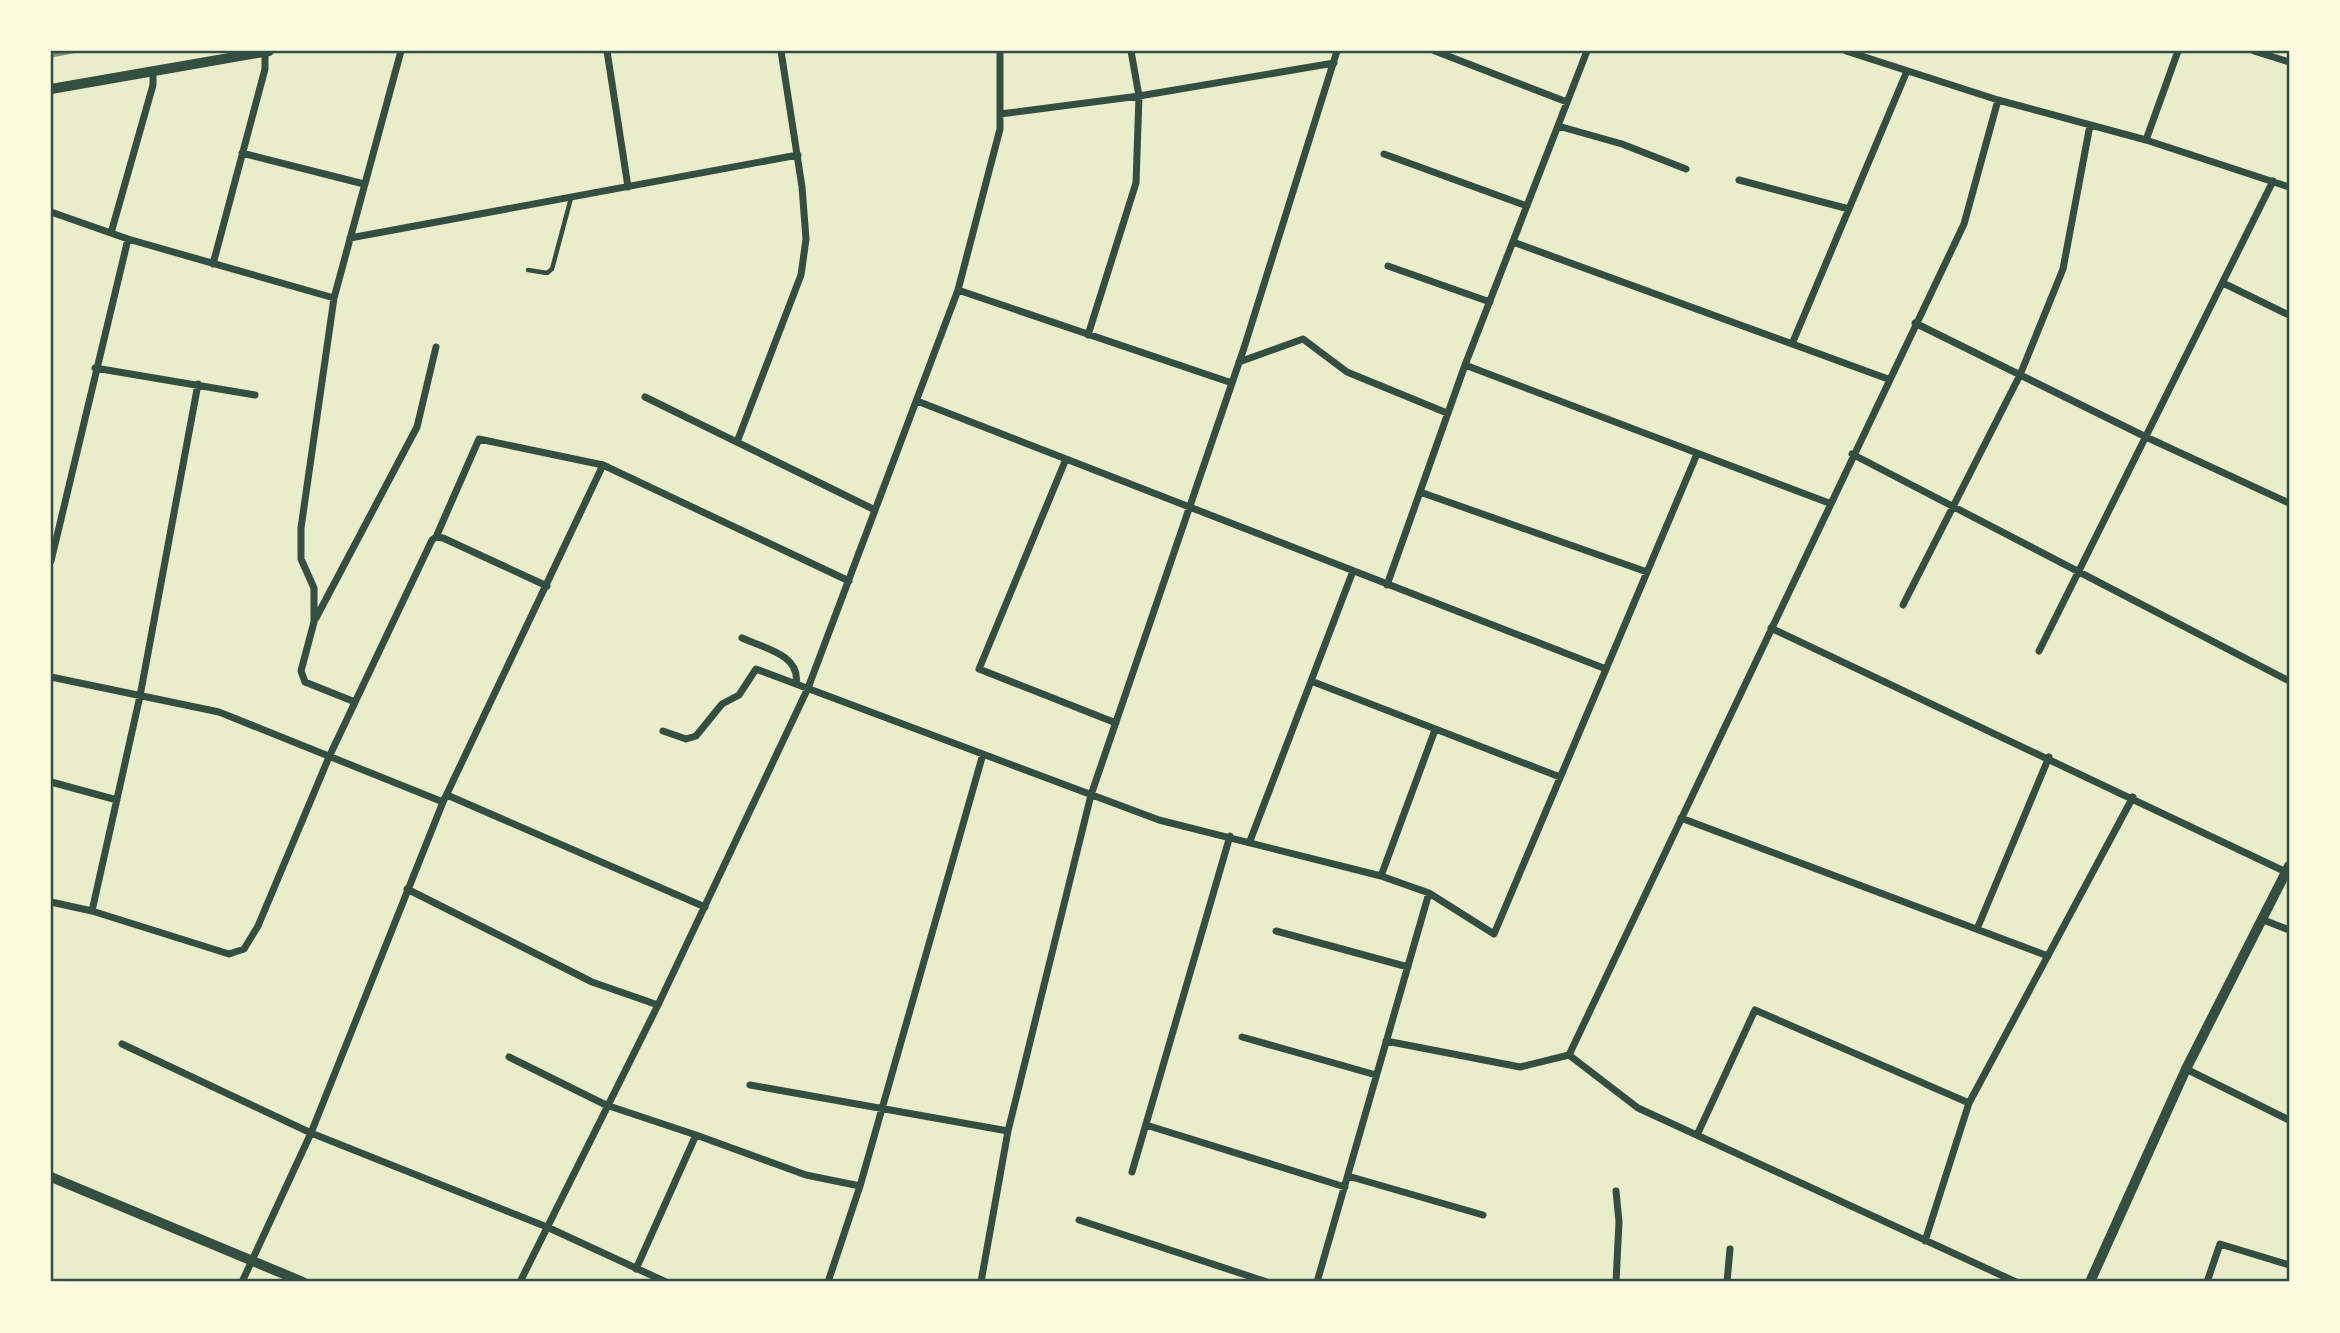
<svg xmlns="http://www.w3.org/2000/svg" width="2340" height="1333" font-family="'DM Sans',sans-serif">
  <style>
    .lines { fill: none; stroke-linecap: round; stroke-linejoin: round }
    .service { stroke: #344e41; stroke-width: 4.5 }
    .minor { stroke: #344e41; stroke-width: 7 }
    .tertiary { stroke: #344e41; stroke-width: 10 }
    .rail { stroke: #7c8e77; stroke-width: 5 }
    .neatline { fill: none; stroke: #344e41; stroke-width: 2.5 }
  </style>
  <rect width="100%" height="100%" fill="#e9edc9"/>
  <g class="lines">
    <!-- service -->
    <path class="service" d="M528,270l19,3 5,-4 19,-71"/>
    <!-- minor -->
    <path class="minor" d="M607,51l21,136
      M1435,51l132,51
      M1846,51l152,49 148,40 143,47
      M2254,51l35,11
      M1000,114l139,-18 195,-33
      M1558,126l64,18 64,25
      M2146,140l32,-89
      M242,153l122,31
      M1384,154l143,52
      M1739,180l110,29
      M51,212l77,27 206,59
      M111,233l42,-148v-14
      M350,238l448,-83
      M1513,242l375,137
      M213,264l52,-195v-18
      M1388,266l102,36
      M2223,283l66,32
      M958,290l274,93
      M1915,323l231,114 143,66
      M1088,335l48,-152 3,-87 -8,-45
      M1792,344l115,-273
      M1239,362l64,-23 44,33 100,41
      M1465,365l364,138
      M95,368l160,27
      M645,397l230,113
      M917,401l689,268
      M737,442l64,-167 5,-36 -4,-52 -21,-136
      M1852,454l437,227
      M1066,459l-87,210 137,54
      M1420,492l227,80
      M436,537l43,-98 124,26
      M51,561l77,-322
      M1387,585l78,-220 122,-314
      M1903,605l117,-230 43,-106 27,-144
      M316,618l101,-191 19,-80
      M1771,628l515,244
      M742,638c22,10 59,17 54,46
      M2039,651l234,-470
      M51,677l168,35 224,90
      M1311,681l249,96
      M355,702l-50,-20 -4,-11 13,-49v-34l-13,-29v-31l33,-230 67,-247
      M663,731l23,8 10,-3 26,-32 17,-9 17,-26 403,151 222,56 48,17 65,41 203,-480
      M51,782l66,18
      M447,795l258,112
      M1681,818l367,138
      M1250,841l103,-270
      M1381,876l54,-146
      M407,889l185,93 66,23
      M51,902l41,9 137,43 15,-5 14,-23 71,-169 103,-217 4,-3 7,1 104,48
      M92,911l48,-215 58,-312
      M2261,919l28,11
      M1977,929l72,-172
      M1276,931l132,36
      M1242,1037l134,38
      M1386,1041l134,26 49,-12
      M122,1044l189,89 236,94 119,55
      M1569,1055l395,-831 34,-124
      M1569,1055l69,53 378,174
      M509,1057l97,48 90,30 -60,134
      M2186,1069l103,51
      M750,1085l258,46
      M1146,1125l199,62
      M696,1135l110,40 54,11 123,-432
      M1697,1135l58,-125 214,93
      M1132,1172l98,-336
      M1348,1176l135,39
      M1616,1191l3,31 -3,60
      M1079,1220l188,62
      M1925,1241l44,-138 164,-306
      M242,1282l69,-149 132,-331 160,-337 246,116
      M520,1282l138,-277 150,-317 150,-398 42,-161v-78
      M828,1282l32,-96
      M981,1282l27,-151 83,-336 153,-447 93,-297
      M1317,1282l112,-389
      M1727,1282l3,-33
      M2207,1282l13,-38 69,21"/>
    <!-- tertiary -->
    <path class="tertiary" d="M51,89l218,-38
      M51,1177l252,105
      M2090,1282l96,-213 103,-203"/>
    <!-- rail -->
    <path class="rail" d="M51,55l21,-4"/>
  </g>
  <!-- border -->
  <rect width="2340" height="1333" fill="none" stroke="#fefae0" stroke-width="105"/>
  <rect x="52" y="52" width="2236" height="1228" class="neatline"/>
</svg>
